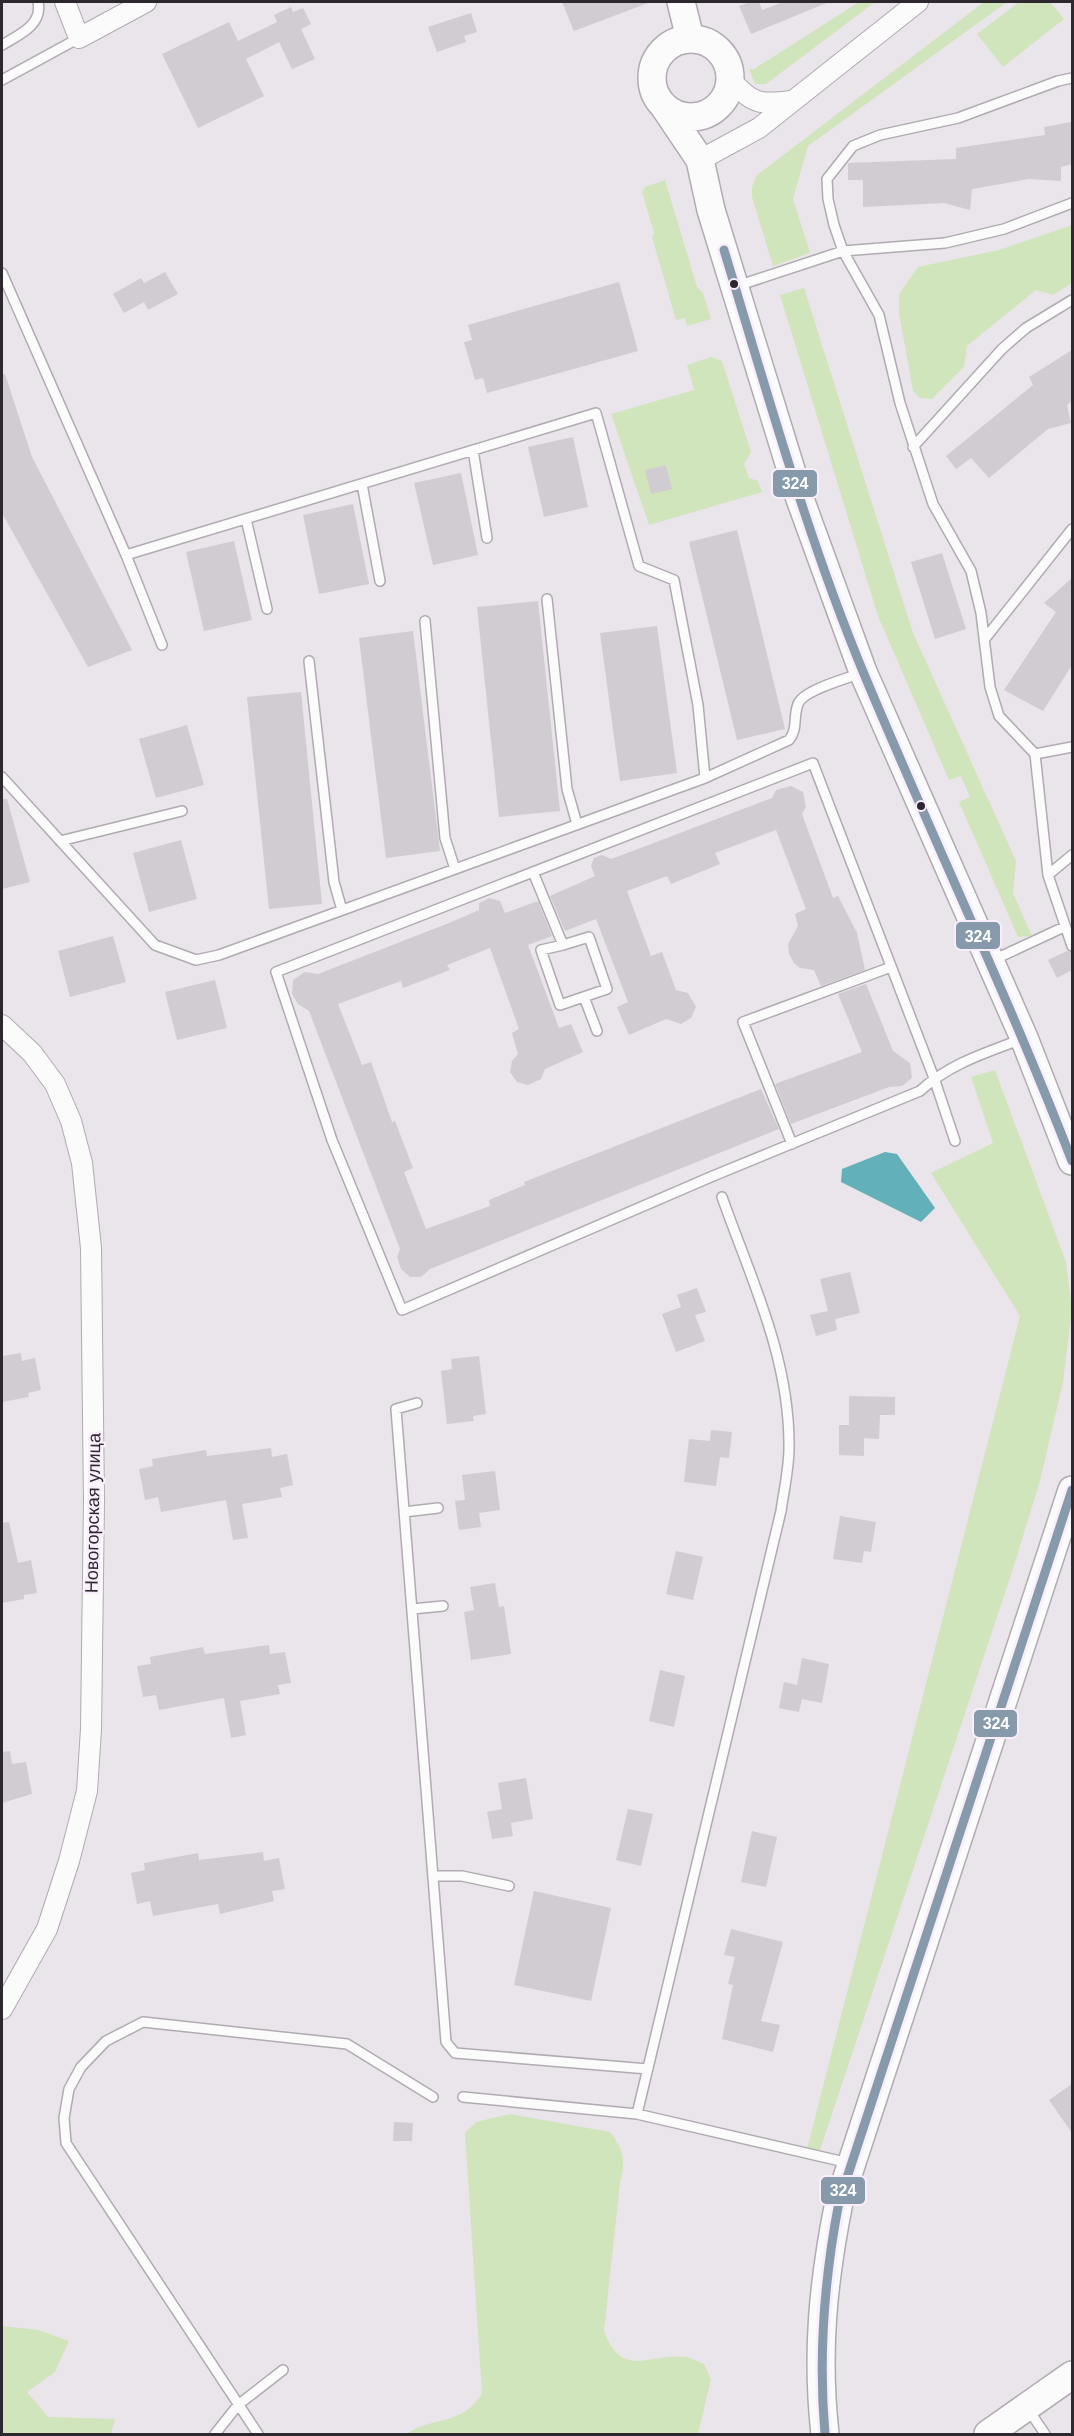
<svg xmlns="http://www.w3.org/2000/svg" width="1074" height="2436" font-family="Arial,sans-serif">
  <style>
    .green { fill: #d1e5bc }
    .water { fill: #62b0b9 }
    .building { fill: #d0ccd1 }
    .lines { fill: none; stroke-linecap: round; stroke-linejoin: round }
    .lane-casing { stroke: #b0abb1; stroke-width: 12 }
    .street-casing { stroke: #b0abb1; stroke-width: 22 }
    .secondary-casing { stroke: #b0abb1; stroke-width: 30 }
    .lane { stroke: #fcfbfc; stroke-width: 9 }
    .street { stroke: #fcfbfc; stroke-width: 20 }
    .secondary { stroke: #fcfbfc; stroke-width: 27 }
    .bus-1-casing { stroke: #f9eefb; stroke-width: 14 }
    .bus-1 { stroke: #869aab; stroke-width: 9 }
    .bus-dot { fill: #2c282d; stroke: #f9eefb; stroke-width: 2 }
    .labels { text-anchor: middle; stroke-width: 5; stroke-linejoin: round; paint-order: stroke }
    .street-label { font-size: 18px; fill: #2c282d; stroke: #f9eefb }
    .line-badge { stroke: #f9eefb; stroke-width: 2 }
    .badge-label { font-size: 16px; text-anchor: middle; font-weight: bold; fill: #fff }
  </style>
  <rect width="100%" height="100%" fill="#eae4eb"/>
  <!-- green -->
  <path class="green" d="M859,2h16l-109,82h-11l-6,-15h5z
    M984,2h23l-199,144 -15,53 17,54 -37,13 -21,-69v-10l5,-12z
    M1019,2h31l14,17 -61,48 -26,-33z
    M665,180l32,107 6,6 8,26 -24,7 -2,-8 -9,2 -24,-83 2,-4 -12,-41 3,-5z
    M1072,225v58l-19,12 -17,-5 -69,56 -3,21 -32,32 -12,-1 -7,-7 -14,-78v-19l19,-27 81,-17z
    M804,288l109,345 103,228 -3,32 19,43 -14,1 -59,-135 11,-5 -9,-21 -12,4 -71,-164 -98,-321z
    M711,357l11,4 29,91 -7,12 5,14 9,3 4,11 -113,33 -38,-111 83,-24 -7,-25z
    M995,1070l71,192 6,47 -9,73 -23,99 -29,94 -191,575 -13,-1 213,-833 -89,-143 62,-30 -22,-66z
    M510,2114l100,18c14,18 16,30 10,51l-16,148c19,50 45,21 82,26 6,1 12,5 18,7l7,15 -13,55h-291c26,-19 52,-6 75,-40l-17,-261 11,-11z
    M2,2326l37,4 30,11 -14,31 -28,20 21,25 67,2 -4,15h-109z"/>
  <!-- water -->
  <path class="water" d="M885,1152l12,2 38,54 -14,14 -80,-40 1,-13z"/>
  <!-- building -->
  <path class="building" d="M562,2h86v1l-74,28z
    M750,2h9l3,8 22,-8h45l-78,32 -12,-28z
    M291,7l2,5 10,-4 8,16 -10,5 14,30 -23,10 -13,-27 -33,17 18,37 -66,32 -36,-74 67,-32 9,19 39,-19 -3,-7z
    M471,13l6,19 -13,4 2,6 -29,10 -9,-25z
    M1072,122v42l-11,3v14l-32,-2 -57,10 -2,21 -26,-7 -81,4v-27h-15v-17l108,-4v-11l89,-13 -1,-8z
    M165,272l13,22 -30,16 -4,-8 -20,11 -11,-19 28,-16 3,5z
    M619,282l19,69 -151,42 -4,-15 -8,2 -11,-38 8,-2 -4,-15z
    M1072,350v51l-5,4 4,18 -23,6 -59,49 -18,-20 -15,11 -10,-13 87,-71 -4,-8z
    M2,374h3l27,83 100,193 -44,17 -86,-154z
    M573,437l15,70 -44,10 -16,-70z
    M666,465l6,24 -21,5 -6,-24z
    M461,473l17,82 -45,10 -19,-82z
    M353,504l16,80 -50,10 -16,-79z
    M737,530l48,199 -48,11 -48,-198z
    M234,541l18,79 -48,11 -18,-79z
    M942,553l24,76 -31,10 -24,-77z
    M1072,578v87l-29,46 -39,-21 52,-78 -12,-9z
    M538,601l22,210 -61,6 -22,-210z
    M657,626l20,147 -57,8 -20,-148z
    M413,631l27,220 -54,7 -27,-220z
    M301,692l21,212 -53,5 -22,-212z
    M187,725l17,60 -48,13 -17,-59z
    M791,786l12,6 3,15 -4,7 31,84 5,-2 19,37 8,37 -44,16 -7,-16 -14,-2 -6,-5 -5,-9 -1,-10 10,-18 -3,-12 11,-5 -30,-79 -61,23 5,11 -49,20 -4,-8 -40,15 24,65 11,-4 14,38 12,3 8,14 -5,11 -10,6 -15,-5 -37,16 -12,-28 11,-5 -32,-83 -31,12 -15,-35 45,-20 -4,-10 3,-8 8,-3 9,4 27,-10 134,-51 4,-8z
    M2,799h5l23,83 -28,7z
    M181,840l16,59 -48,13 -16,-59z
    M489,898l11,3 5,12 33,-12 14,35 -24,9 31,83 12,-4 12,28 -38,17 -4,10 -13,6 -11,-3 -7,-10 2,-11 6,-7 -6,-21 7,-4 -29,-81 -43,17 3,5 -47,18 -2,-7 -63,23 24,61 9,-3 21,60 3,-1 18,47 -9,4 22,57 64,-23 -1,-6 36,-15 -1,-3 237,-93 18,40 -349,140 -9,8h-11l-9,-8 -4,-12 3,-8 -91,-238 -11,-7 -6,-10 1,-14 12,-8 13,2 131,-51 30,-13v-7z
    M113,936l13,46 -56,15 -12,-46z
    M1067,951l5,2v17l-15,8 -9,-18z
    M215,980l12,48 -50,12 -12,-48z
    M866,984l27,67 17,12 2,15 -10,8 -13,1 -98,37 -16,-40 87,-32 -24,-58z
    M850,1272l10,41 -25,6 2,11 -21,6 -6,-21 18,-4 -8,-32z
    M697,1288l9,24 -11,3 10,26 -29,11 -14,-38 19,-7 -4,-12z
    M21,1353l1,8 13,-3 6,32 -13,3 1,4 -27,5v-46z
    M479,1356l7,58 -13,2 1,5 -27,3 -6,-53 11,-2 -1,-10z
    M849,1396l46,1v18h-15l-1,24 -15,-1v18l-25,-1v-30h10z
    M711,1430l21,2 -3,26 -9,-1 -4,29 -32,-4 5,-43 21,2z
    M271,1448l1,9 15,-3 6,31 -13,3 2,9 -40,7 6,34 -15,2 -7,-40 -65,12 -3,-15 -13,3 -6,-31 14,-3 -1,-7 54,-9 1,6z
    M495,1471l5,39 -21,3 2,14 -22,3 -4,-29 10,-1 -3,-25z
    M840,1516l36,6 -5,30 -7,-1 -2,12 -29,-4z
    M9,1522l9,41 13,-3 6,33 -13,2v4l-22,4v-80z
    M676,1551l27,6 -10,43 -27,-6z
    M495,1583l4,24 5,-1 7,48 -40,6 -7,-48 10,-2 -4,-23z
    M269,1645l1,9 15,-2 6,31 -13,2 2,9 -40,7 6,34 -15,3 -7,-40 -65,12 -3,-15 -13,2 -6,-31 14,-2 -1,-7 53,-10 2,7z
    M802,1658l27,6 -7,39 -20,-4 -3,13 -20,-4 5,-26 13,3z
    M660,1670l25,6 -11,51 -25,-6z
    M10,1751l2,13 14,-2 6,32 -30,9v-51z
    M526,1778l7,41 -22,4 2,13 -21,3 -5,-27 15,-3 -4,-26z
    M628,1809l25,5 -12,52 -25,-6z
    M752,1831l25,6 -11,50 -25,-5z
    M263,1852l1,9 15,-3 6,31 -13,2 2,10 -54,13 -2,-10 -65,12 -3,-15 -13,3 -6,-31 14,-3 -1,-7 54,-10 1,7z
    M534,1891l77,17 -20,93 -77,-16z
    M731,1929l52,13 -22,79 19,4 -7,27 -51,-13 11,-54 -5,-1 7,-27 -11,-2z
    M1072,2084v49l-23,-33z
    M394,2122l19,1 -1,18h-19z"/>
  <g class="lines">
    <!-- lane casing -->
    <g class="lane-casing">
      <path id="lane" d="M2,45c17,-10 41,-20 36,-43
        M1072,78l-14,3 -100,37 -78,17 -27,11 -26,33 1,20 6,26 9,26 36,64 21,88 33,101 38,67 10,42 9,74 9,29 36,38 13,121 24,71
        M2,80l77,-42
        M2,273l124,282 470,-142 43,153 35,14 24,125 7,73
        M737,286l106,-35 102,-8 59,-14 68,-26
        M913,447l89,-98 24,-21 46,-28
        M473,450l14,88
        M362,484l18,97
        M246,519l21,90
        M126,555l36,90
        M547,599l20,190 10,35
        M425,621l20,217 10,31
        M984,640l88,-111
        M309,661l25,221 8,28
        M1035,754l37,-7
        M2,777l153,168 41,15 23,-5 486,-177 84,-38c9,-11 4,-23 9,-36 5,-14 48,-25 63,-31
        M60,841l122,-30
        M533,872l30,73 26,-8 18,52 -47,16 -19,-55 22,-5
        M1048,875l24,-20
        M991,961l73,-34
        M584,997l13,34
        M955,1141l-21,-63 -121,-315 -537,209 56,168 70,170 311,-134 207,-85c29,-27 65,-38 102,-52
        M792,1144l-49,-122 148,-55
        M417,1403l-21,6 50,633 9,11 193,16
        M404,1512l34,-4
        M412,1609l31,-3
        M433,1876h29l47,10
        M463,2097l174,17 212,49
        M637,2114l144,-603c3,-21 8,-43 8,-63 1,-90 -38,-169 -67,-251
        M1028,2409l17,25
        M215,2434l23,-29 45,-35
        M258,2434l-192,-291 -2,-25 5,-29 12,-22 25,-26 37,-19 204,22 86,53"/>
    </g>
    <!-- street casing -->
    <g class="street-casing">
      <path id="street" d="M65,2l14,36 67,-36
        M731,80c21,24 29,25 60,21
        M700,160l59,-32 159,-126
        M2,1025l30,28 23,31 16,37 11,42 9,85 3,252 -3,229 -4,62 -18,70 -22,68 -45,80"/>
    </g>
    <!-- secondary casing -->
    <g class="secondary-casing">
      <path id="secondary" d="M681,2l9,36
        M652 78a39 39 0 1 1 78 0a39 39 0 1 1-78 0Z
        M663,105l37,55 11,50 89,289 63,173 161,366 48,123
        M825,2434c-9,-81 -2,-152 14,-232l233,-712
        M988,2434l84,-59"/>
    </g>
    <!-- lane -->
    <use href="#lane" class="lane"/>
    <!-- street -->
    <use href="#street" class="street"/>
    <!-- secondary -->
    <use href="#secondary" class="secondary"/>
    <!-- bus-1 casing -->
    <g class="bus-1-casing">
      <path id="bus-1" d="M724,250c43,142 83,287 140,424 68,163 144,322 208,487
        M825,2434c-7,-79 -1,-154 14,-232l233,-712"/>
    </g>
    <!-- bus-1 -->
    <use href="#bus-1" class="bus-1"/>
  </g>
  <!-- markers -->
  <g class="bus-dot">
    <circle cx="734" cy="284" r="5"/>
    <circle cx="921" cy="806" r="5"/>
  </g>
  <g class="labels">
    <!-- street labels -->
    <g class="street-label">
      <text transform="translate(93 1513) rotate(-89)" y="6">Новогорская улица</text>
    </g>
  </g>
  <g class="line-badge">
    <rect x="772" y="469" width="46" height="29" rx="6" fill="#869aab"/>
    <rect x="955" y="921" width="46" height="29" rx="6" fill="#869aab"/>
    <rect x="973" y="1709" width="45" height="29" rx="6" fill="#869aab"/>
    <rect x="820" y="2176" width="46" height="29" rx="6" fill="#869aab"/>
  </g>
  <g class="badge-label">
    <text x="795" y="489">324</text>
    <text x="978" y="942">324</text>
    <text x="996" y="1729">324</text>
    <text x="843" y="2196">324</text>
  </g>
  <!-- border -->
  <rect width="1074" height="2436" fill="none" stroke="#2c282d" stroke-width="6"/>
</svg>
